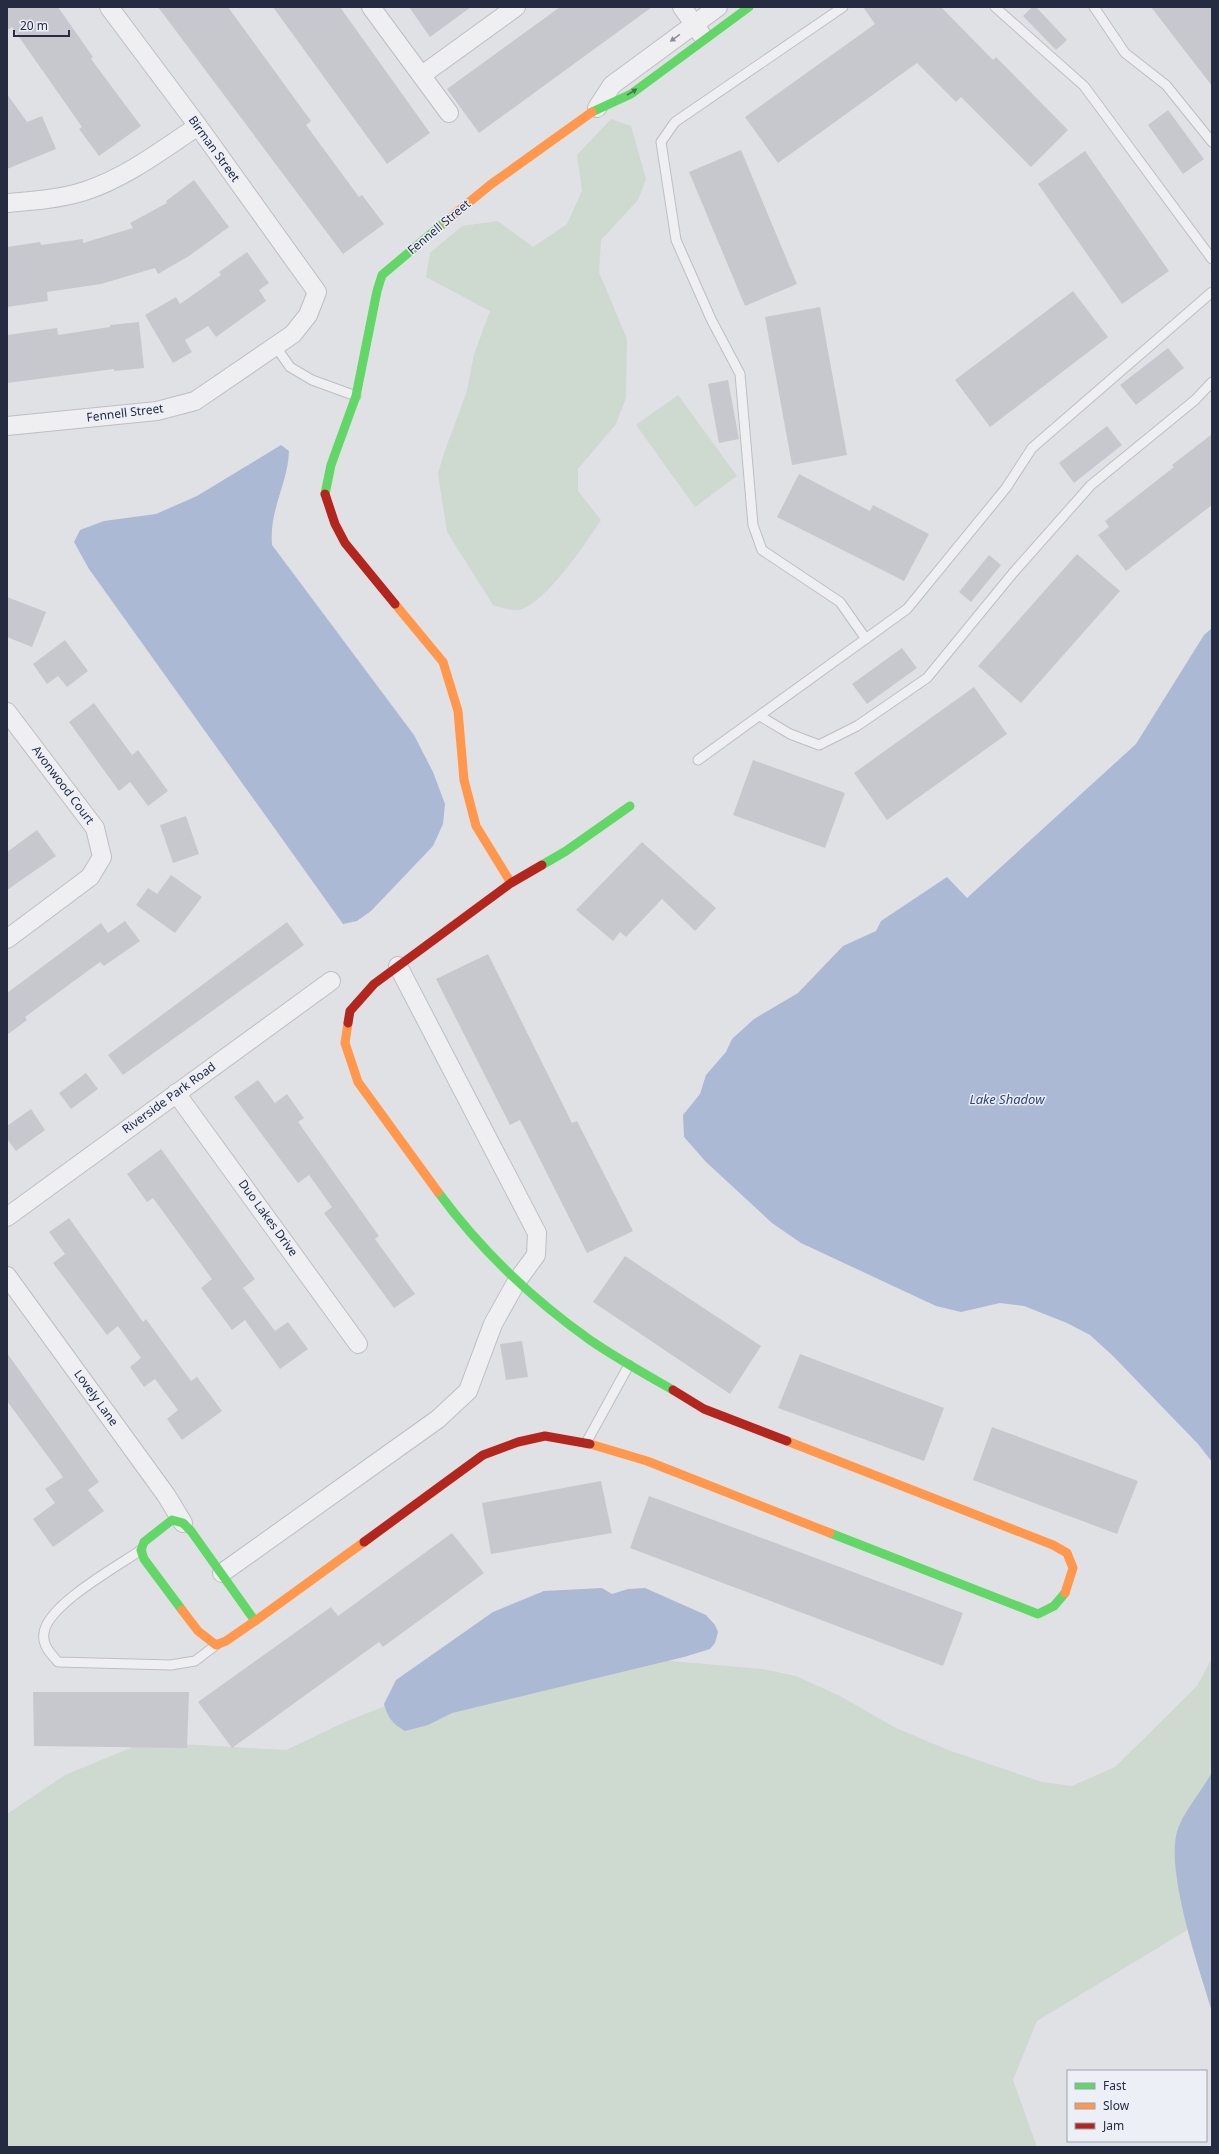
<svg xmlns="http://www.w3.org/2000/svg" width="1219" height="2154" font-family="'Noto Sans',sans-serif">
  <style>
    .green { fill: #ced9cf }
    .water { fill: #abb9d4 }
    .building { fill: #c7c8ce }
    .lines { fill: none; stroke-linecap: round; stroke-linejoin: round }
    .lane-casing { stroke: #bdbec3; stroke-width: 11 }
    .street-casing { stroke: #bdbec3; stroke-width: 20 }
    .lane { stroke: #efeff2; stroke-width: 9 }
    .street { stroke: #efeff2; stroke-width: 18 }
    .fast { stroke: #63d668; stroke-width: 9 }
    .slow { stroke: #ff974d; stroke-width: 9 }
    .jam { stroke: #b3261e; stroke-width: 9 }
    .oneway { fill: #8a8d99 }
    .oneway2 { fill: #417852 }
    .labels { text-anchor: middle; stroke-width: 3; stroke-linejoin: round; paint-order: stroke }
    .street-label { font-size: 12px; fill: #252b40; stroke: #eceff6 }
    .water-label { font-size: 13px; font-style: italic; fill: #2b4478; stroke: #eceff6 }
  </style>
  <rect width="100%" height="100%" fill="#e0e1e5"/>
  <!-- green -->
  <path class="green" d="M611,119l20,7 15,53 -8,21 -37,40 -2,32 28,67 -1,59 -10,26 -38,45v22l23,29c-14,22 -58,87 -83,90 -9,1 -17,-3 -25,-5l-46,-73 -9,-58 6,-21 23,-62 7,-37 16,-43 -64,-34 4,-24 32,-27 36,-5 35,26 34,-23 15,-33 -5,-36z
    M678,395l59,81 -42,31 -59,-82z
    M1212,1658v114l-8,15 -28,91 13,51 -152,92 -24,59 24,67h-1030v-333l58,-39 80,-33 141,8 59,-28 63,-25 252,-37 102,9 34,7 44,20 54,31 54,23 94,32 30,4 43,-19 82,-81z"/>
  <!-- water -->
  <path class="water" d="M281,445l8,6c-1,33 -20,58 -17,94l142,190 19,37 12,32 -2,20 -10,22 -62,65 -14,10 -14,3 -254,-355 -15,-27 6,-12 24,-9 52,-7 41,-18z
    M1212,628v834l-14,-18 -85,-88 -23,-21 -23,-12 -43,-17 -24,-3 -39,9 -25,-6 -135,-63 -29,-20 -66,-61 -22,-25 -1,-22 17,-21 6,-19 20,-23 6,-13 22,-20 44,-26 45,-47 33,-15 5,-10 66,-44 20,21 169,-154 68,-109z
    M602,1588l10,6 16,-5 17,-1 61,27 9,10 3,7 -3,11 -5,6 -26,8 -232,56 -24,12 -23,6c-13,-8 -17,-13 -21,-27l12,-24 97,-68 51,-21z
    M1212,1772v240c-12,-42 -50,-147 -33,-186 8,-19 23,-35 33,-54z"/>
  <!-- building -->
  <path class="building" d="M7,7h51l35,50 -2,2 50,67 -42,30 -20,-27 3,-2 -70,-100 -5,3z
    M158,7h70l83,114 -5,4 53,72 3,-2 22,29 -41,30z
    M273,7h67l90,126 -43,31z
    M409,7h62l-41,30z
    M560,7h92l-173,126 -32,-44z
    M863,7h78l52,53 3,-3 72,73 -37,37 -70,-70 -5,5 -39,-39 -139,100 -33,-46 130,-93z
    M1032,7h4l31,33 -11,10 -33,-34z
    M1151,7h61v79z
    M7,94l20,28 15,-6 14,33 -49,20z
    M1168,110l36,49 -21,15 -35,-49z
    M741,150l56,134 -52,22 -56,-134z
    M1085,151l84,120 -47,33 -84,-120z
    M194,180l35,47 -40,29 -31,18 -3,-6 -54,16 -54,8 1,9 -41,6v-60l33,-5 1,3 42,-6v4l50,-15 -3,-5 37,-20 -1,-2z
    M247,252l22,31 -10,7 7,11 -50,36 -8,-11 -23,14 7,12 -19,11 -28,-48 31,-18 4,7 41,-29 -2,-3z
    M1073,291l35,46 -118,90 -35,-47z
    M820,307l27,148 -55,10 -27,-148z
    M139,322l5,46 -30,3v-2l-107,14v-48l50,-7 1,7 52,-8v-2z
    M1168,348l16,20 -48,37 -16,-20z
    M728,380l11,59 -20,4 -11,-59z
    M1107,426l15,19 -48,38 -15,-20z
    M1212,434v71l-86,66 -28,-36 11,-8 -4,-6 69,-54 -2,-2z
    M799,474l71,37 3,-6 56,29 -25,47 -127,-64z
    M1077,554l43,37 -99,112 -43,-37z
    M989,555l12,10 -30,37 -12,-10z
    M7,597l39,15 -14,35 -25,-10z
    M65,640l23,31 -21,16 -9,-11 -11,8 -14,-20z
    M902,648l15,20 -50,36 -15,-20z
    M974,687l33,47 -120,86 -33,-47z
    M94,703l38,52 6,-5 30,41 -20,15 -18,-24 -11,9 -50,-69z
    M753,760l92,33 -20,55 -92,-33z
    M186,816l13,38 -26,9 -13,-38z
    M37,830l19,26 -49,34v-38z
    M642,842l74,66 -21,23 -33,-32 -36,38 -6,-5 -7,9 -37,-31z
    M171,875l31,22 -27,36 -39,-28 12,-17 9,6z
    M125,921l15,20 -36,25 -4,-4 -75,55 2,3 -20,15v-42l94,-70 7,10z
    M287,922l17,23 -181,130 -15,-20z
    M488,954l84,169 5,-2 56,110 -46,22 -67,-133 -10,5 -74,-146z
    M86,1073l12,16 -27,20 -12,-16z
    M258,1080l17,23 12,-9 17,24 -6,4 81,114 -4,3 40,55 -21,14 -70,-95 8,-6 -23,-32 -11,8 -64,-86z
    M31,1109l14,21 -29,21 -9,-12v-13z
    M161,1149l94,130 -12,9 32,43 13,-9 20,27 -28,20 -35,-49 -13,10 -31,-42 11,-9 -59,-81 -6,4 -20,-28z
    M69,1218l74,104 3,-3 45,62 6,-4 25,34 -40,29 -15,-21 11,-9 -23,-31 -11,8 -14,-20 11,-9 -23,-32 -11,9 -54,-72 12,-9 -16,-22z
    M625,1256l136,90 -31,48 -137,-92z
    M522,1341l6,36 -22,3 -6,-36z
    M7,1353l92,129 -11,8 16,21 -51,36 -20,-28 22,-16 -10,-14 18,-12 -56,-76z
    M800,1354l144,54 -20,53 -146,-53z
    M992,1427l146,54 -21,53 -144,-54z
    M601,1481l11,52 -121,21 -9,-51z
    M649,1496l314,117 -20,53 -313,-118z
    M452,1533l32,40 -101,74 -4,-5 -147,106 -34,-46 133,-95 7,9z
    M33,1692h156l-2,56 -153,-2z"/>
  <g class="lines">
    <!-- lane casing -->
    <g class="lane-casing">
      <path id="lane" d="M843,7l-168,115 -14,20 15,98 35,79 29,55 13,151 9,25 78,52 26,37
        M995,7l89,79 128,173
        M1094,7l31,46 41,32 46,57
        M276,347l14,20 22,13 44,16
        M760,716l30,18 29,11 38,-19 70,-48 86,-105 78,-88 104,-85 17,-18
        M698,760l209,-151 99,-121 26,-40 180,-156
        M586,1443l43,-78
        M141,1550c-23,16 -94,55 -97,83 -2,12 6,20 14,29l113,3 24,-4 21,-16"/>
    </g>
    <!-- street casing -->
    <g class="street-casing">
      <path id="street" d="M371,7l78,106
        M682,7l19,27
        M422,75l94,-68
        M597,108l15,-23 106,-78
        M7,203c26,-2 53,-4 78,-12 42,-14 77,-41 113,-65
        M7,426l150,-15 38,-10 98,-67 15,-19 9,-23 -119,-166 -89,-119
        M7,712l88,116 7,29 -12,20 -83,62
        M176,1093l182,251
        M7,1217l324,-236
        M7,1276l159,219 17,28
        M222,1573l216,-154 30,-28 25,-67 24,-43 19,-26 1,-22 -139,-267"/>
    </g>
    <!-- lane -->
    <use href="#lane" class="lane"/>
    <!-- street -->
    <use href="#street" class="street"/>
    <!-- fast -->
    <path class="fast" d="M592,112l39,-18 118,-87
      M325,494l6,-29 25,-69 21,-105 5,-16 63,-53
      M542,865l24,-14 64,-45
      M438,1192c42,57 94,107 152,148 26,18 55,34 83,50
      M830,1533l208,81 16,-8 11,-13
      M182,1610l-38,-51 -3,-9 3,-8 28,-22 11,3 8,8 64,90"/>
    <!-- slow -->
    <path class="slow" d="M445,222l45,-37 102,-73
      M395,604l48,58 15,49 6,69 12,46 35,57
      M348,1023l-3,20 13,39 80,110
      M787,1441l266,104 14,8 6,15 -8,25
      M590,1444l57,17 183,72
      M182,1610l16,21 18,14 10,-4 29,-20 109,-79"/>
    <!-- jam -->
    <path class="jam" d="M325,494l10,30 10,19 50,61
      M348,1023l2,-12 24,-27 137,-101 31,-18
      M673,1390l31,19 83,32
      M364,1542l119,-87 35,-13 27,-6 45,8"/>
  </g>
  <!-- one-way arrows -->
  <defs><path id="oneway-solid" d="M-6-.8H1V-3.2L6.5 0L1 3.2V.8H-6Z"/></defs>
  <use class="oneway" href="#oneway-solid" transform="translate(675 38) rotate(144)"/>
  <use class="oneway2" href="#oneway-solid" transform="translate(632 92) rotate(-32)"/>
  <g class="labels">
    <!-- street labels -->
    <g class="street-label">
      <text transform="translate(214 149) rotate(54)" y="4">Birman Street</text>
      <text transform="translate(439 227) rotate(-40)" y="4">Fennell Street</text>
      <text transform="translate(125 413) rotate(-7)" y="4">Fennell Street</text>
      <text transform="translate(63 785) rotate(53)" y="4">Avonwood Court</text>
      <text transform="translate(169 1098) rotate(-36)" y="4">Riverside Park Road</text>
      <text transform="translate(268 1218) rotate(54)" y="4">Duo Lakes Drive</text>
      <text transform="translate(96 1398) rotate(54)" y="4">Lovely Lane</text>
    </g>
    <!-- water labels -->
    <g class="water-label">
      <text x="1007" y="1104">Lake Shadow</text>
    </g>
  </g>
  <!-- border -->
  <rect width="1219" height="2154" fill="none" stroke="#252b40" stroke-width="16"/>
  <!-- legend -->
  <rect x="1067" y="2070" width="140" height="72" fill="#eceff6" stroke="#9ca1ad"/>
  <rect x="1075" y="2083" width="20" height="6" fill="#63d668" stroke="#9ca1ad"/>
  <text x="1103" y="2090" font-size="12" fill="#252b40">Fast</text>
  <rect x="1075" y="2103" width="20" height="6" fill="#ff974d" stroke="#9ca1ad"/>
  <text x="1103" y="2110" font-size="12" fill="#252b40">Slow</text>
  <rect x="1075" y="2123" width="20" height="6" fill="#b3261e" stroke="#9ca1ad"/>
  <text x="1103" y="2130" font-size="12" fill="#252b40">Jam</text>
  <!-- scale -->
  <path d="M14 30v6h55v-6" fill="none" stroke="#252b40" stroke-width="2"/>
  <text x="20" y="30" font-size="12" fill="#252b40" stroke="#eceff6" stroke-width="3" paint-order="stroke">20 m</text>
</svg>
